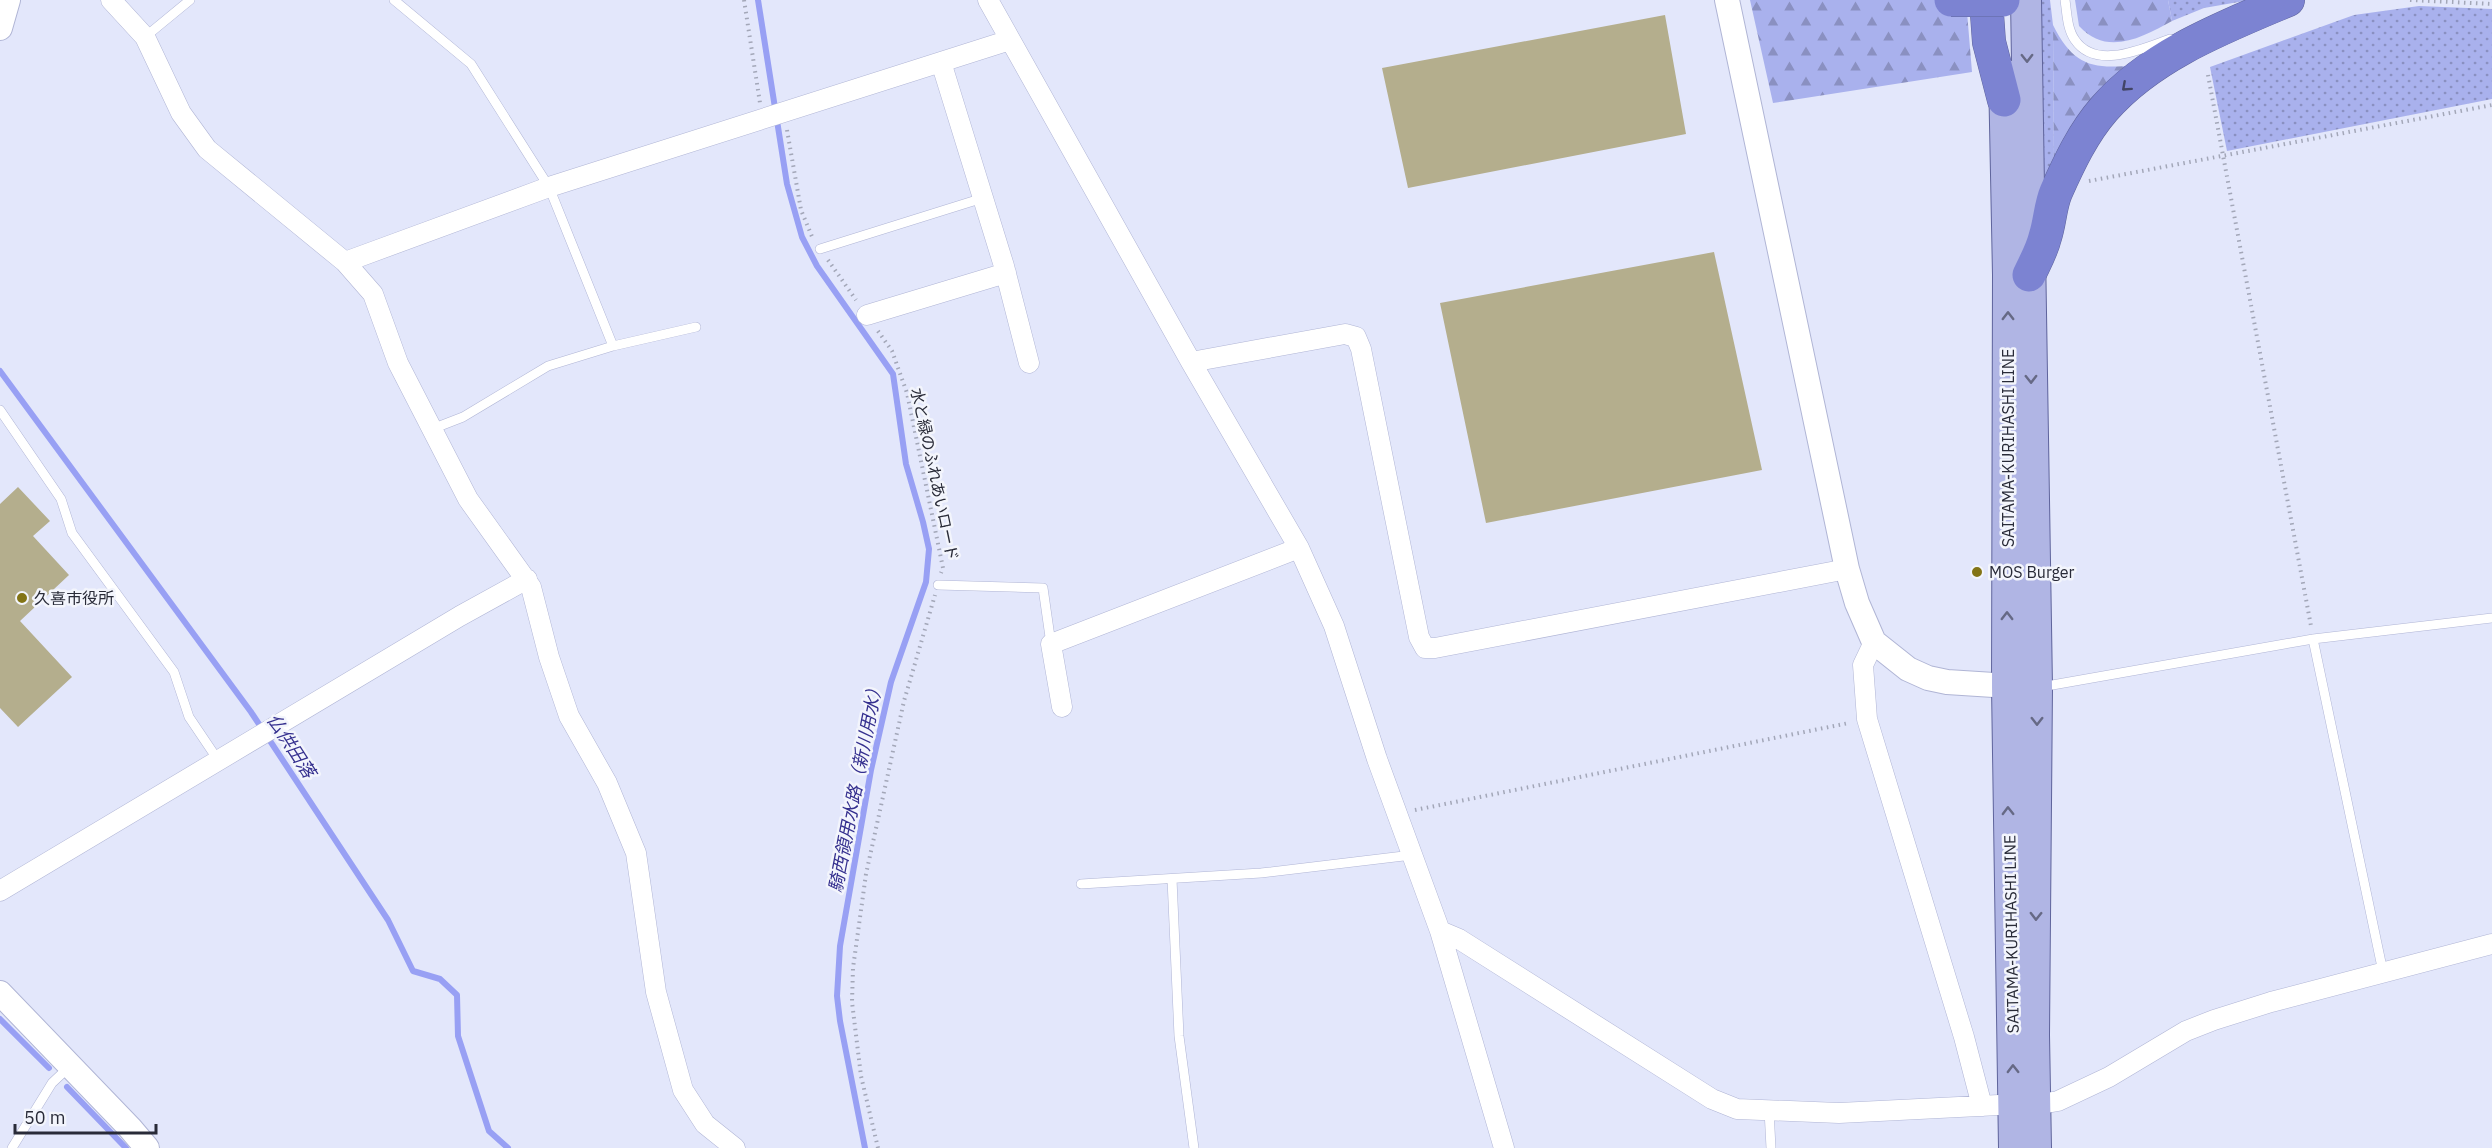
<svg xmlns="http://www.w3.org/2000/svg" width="2492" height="1148" font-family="'IBM Plex Sans','Noto Sans JP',sans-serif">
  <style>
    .grass { fill: url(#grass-dots) }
    .forest { fill: url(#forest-firs) }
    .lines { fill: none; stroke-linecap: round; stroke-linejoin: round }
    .stream { stroke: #98a0f4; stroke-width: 6 }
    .building { fill: #b4ae8d }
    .service-casing { stroke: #b0b5d5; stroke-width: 10 }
    .minor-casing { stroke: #b0b5d5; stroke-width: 21 }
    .tertiary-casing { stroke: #b0b5d5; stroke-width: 26 }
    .primary-casing { stroke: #5f649c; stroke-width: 32 }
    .motorway-casing { stroke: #5f649c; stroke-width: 34 }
    .path { stroke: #a3a7b8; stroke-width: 4; stroke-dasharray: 1.5 4.5; stroke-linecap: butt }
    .service { stroke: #fff; stroke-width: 9 }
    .minor { stroke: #fff; stroke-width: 20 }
    .tertiary { stroke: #fff; stroke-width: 24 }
    .primary { stroke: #b0b5e4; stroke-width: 30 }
    .motorway { stroke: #7c83d2; stroke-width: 33 }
    .motorway-bridge-casing { stroke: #5f649c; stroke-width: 34; stroke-linecap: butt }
    .motorway-bridge { stroke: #7c83d2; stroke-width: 33 }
    .oneway { stroke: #666985 }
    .oneway2 { stroke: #424566 }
    .poi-dot { fill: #837416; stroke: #f3f5fc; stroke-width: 2 }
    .labels { text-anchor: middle; stroke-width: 5; stroke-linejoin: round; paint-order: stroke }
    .street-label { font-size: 16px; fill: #292b38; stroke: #f3f5fc }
    .poi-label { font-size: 16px; fill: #292b38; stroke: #f3f5fc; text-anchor: start }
    .water-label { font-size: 18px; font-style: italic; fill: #35308f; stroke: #f3f5fc }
  </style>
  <defs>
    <pattern id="grass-dots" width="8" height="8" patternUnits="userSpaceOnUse" patternTransform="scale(1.5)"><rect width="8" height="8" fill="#a9b1ed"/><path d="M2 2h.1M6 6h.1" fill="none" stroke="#8a90c1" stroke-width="1.8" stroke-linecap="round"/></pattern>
    <pattern id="forest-firs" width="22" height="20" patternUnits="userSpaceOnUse" patternTransform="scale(1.5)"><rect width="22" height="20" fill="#a9b1ed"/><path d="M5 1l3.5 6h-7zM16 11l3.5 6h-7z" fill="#8a90c1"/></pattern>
  </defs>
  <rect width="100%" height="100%" fill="#e3e7fb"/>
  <!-- grass -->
  <path class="grass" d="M2037,0h13l3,25 1,140 -11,30z
    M2168,0h82l-46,8 -32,13z
    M2419,6l73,3v90l-265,52 -17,-84 144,-52z"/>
  <!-- forest -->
  <path class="forest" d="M1750,0h216l6,72 -199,31z
    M2075,0h93l4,21c-29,16 -65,36 -93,5z
    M2053,25c20,40 39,45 82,40l-81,100z"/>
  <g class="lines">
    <!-- stream -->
    <path class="stream" d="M758,0l29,184 15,53 15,29 76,108 13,90 17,58 6,27 -3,33 -35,100 -20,88 -31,176 -3,50 3,25 25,127
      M0,371l251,341 137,208 25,51 27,8 17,16 1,41 31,95 19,17
      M0,1019l49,49
      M67,1087l59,61"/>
  </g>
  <!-- building -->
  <path class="building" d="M1665,15l21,119 -278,54 -26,-120z
    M1714,252l48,218 -276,53 -46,-220z
    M18,487l32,34 -17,15 36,39 -49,46 52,56 -54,50 -18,-19v-204z"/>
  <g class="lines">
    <!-- service casing -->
    <g class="service-casing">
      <path id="service" d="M394,0l77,64 78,123 64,159
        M2065,0c2,13 2,29 10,40 21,31 69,8 95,-1
        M145,37l45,-37
        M820,249l163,-51
        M0,410l61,89 11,34 102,139 15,45 29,43
        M432,429l31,-12 85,-51 65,-20 83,-19
        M938,585l105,3 8,56
        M2313,639l70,333
        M2041,687l272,-48 179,-21
        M1172,879l7,157 15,112
        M1081,884l180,-11 151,-18
        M1769,1110l2,38
        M12,1148l40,-65 17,-16"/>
    </g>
    <!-- minor casing -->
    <g class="minor-casing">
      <path id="minor" d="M111,0l34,37 36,76 26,36 138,113 28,32 25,69 70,136 63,88 18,70 20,59 38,67 29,70 20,139 27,98 22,34 30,24
        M988,0l203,362 108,186 35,78 43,133 63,172 64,217
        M941,62l63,204 25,97
        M345,262l204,-75 461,-147
        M867,315l139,-42
        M1191,362l154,-28 11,3 5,12 58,288 6,11h10l412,-79
        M1874,642l-11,23 4,54 97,318 18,69
        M1062,707l-11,-63 248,-96
        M0,891l460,-275 67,-37
        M1440,931l19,8 253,160 25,10 102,4 160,-8h36l23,-4 51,-24 77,-46 28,-11 57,-18 221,-58"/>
    </g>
    <!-- tertiary casing -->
    <g class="tertiary-casing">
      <path id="tertiary" d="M1727,0l120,569 10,34 17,39 34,27 20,9 19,4 78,5
        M0,28l8,-28
        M0,993l130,135 17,20"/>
    </g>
    <!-- primary casing -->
    <g class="primary-casing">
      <path id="primary" d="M2026,0l11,687 -3,348 2,113
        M2004,74l4,201 -1,412 7,461"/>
    </g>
    <!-- motorway casing -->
    <g class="motorway-casing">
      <path id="motorway" d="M1986,0l3,42 15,58
        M2029,275c6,-13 13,-25 16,-38 5,-15 5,-31 11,-45 13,-29 27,-59 48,-83 47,-54 120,-82 184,-109"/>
    </g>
    <!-- path -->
    <path class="path" d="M744,0l16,103
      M2410,0l82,4
      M2208,75l103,551
      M787,130l14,80 12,29
      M2089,181l403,-76
      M828,260l28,40
      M878,331l14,20 15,42 36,175 -2,5
      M1415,810l434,-87
      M878,1148l-17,-72 -9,-74 1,-34 13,-94 38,-173 31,-106"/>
    <!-- service -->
    <use href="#service" class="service"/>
    <!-- minor -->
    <use href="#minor" class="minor"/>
    <!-- tertiary -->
    <use href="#tertiary" class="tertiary"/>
    <!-- primary -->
    <use href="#primary" class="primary"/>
    <!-- motorway -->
    <use href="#motorway" class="motorway"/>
    <!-- motorway-bridge casing -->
    <g class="motorway-bridge-casing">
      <path id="motorway-bridge" d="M1951,0h52"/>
    </g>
    <!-- motorway-bridge -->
    <use href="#motorway-bridge" class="motorway-bridge"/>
  </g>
  <!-- one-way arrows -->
  <defs><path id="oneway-chevron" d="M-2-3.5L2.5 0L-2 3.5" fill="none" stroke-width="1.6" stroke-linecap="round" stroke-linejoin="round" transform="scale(1.5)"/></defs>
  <g class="oneway">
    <use href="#oneway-chevron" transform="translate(2027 58) rotate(89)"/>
    <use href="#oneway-chevron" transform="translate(2008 316) rotate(-90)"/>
    <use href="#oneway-chevron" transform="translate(2031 379) rotate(89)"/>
    <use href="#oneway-chevron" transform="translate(2007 616) rotate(-90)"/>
    <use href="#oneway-chevron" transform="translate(2037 721) rotate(90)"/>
    <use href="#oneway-chevron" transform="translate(2008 811) rotate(-91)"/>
    <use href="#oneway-chevron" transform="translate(2036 916) rotate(91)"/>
    <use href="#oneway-chevron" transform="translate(2013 1069) rotate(-91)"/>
  </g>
  <use class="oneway2" href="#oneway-chevron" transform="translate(2126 87) rotate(138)"/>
  <!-- markers -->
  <g class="poi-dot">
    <circle cx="1977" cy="572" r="6"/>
    <circle cx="22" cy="598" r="6"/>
  </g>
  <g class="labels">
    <!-- street labels -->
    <g class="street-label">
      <text transform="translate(2008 448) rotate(-90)" y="6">SAITAMA-KURIHASHI LINE</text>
      <text transform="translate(935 474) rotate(78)" y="6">水と緑のふれあいロード</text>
      <text transform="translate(2011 934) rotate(-91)" y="6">SAITAMA-KURIHASHI LINE</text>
    </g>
    <!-- poi labels -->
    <g class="poi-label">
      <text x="1989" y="578">MOS Burger</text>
      <text x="34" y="604">久喜市役所</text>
    </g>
    <!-- water labels -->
    <g class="water-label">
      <text transform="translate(291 746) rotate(57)" y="6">仏供田落</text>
      <text transform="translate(856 786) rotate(-79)" y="6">騎西領用水路（新川用水）</text>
    </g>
  </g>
  <!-- scale -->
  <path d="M15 1124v9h141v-9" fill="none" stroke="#292b38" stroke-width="3"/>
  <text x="24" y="1124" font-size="18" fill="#292b38" stroke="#f3f5fc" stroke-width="4.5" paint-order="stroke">50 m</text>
</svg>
